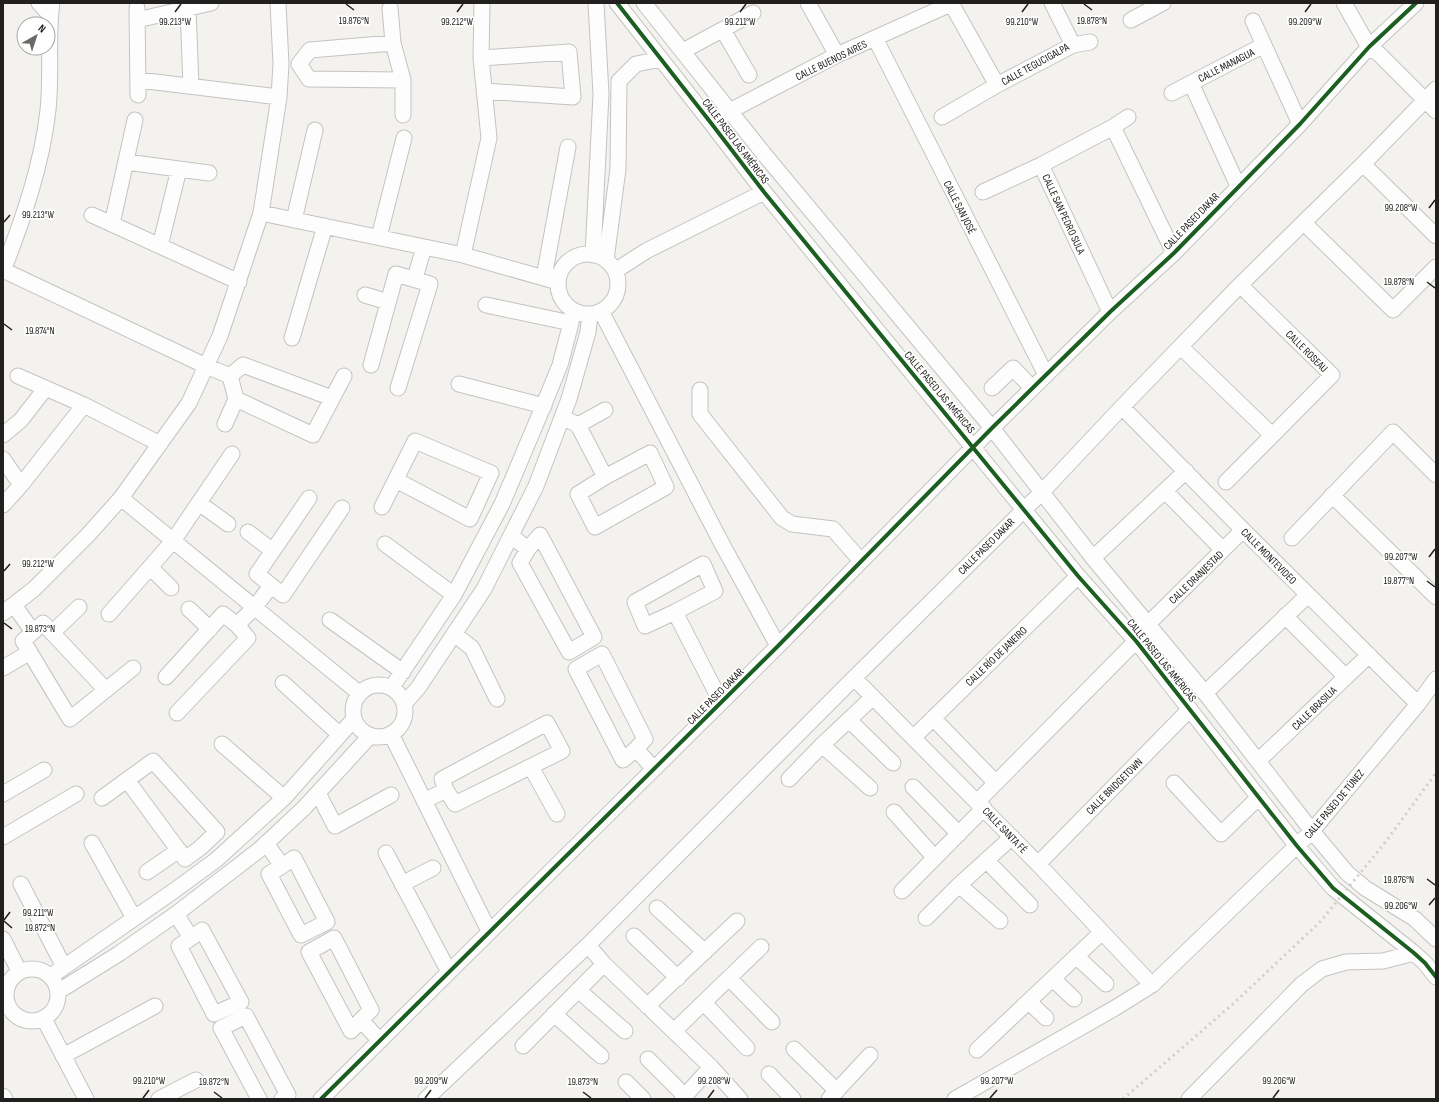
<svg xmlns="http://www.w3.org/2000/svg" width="1439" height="1102" font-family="'Sofia Sans Condensed',sans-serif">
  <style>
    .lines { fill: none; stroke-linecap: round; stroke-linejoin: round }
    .minor-casing { stroke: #c4c3c1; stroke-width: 17 }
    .minor { stroke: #fdfdfd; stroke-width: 15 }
    .rail { stroke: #cfcecd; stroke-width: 3; stroke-dasharray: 2 4; stroke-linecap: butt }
    .cycleway-casing { stroke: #fff; stroke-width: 6 }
    .cycleway { stroke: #1b5e20; stroke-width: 4 }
    .ticks { fill: none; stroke: #21201e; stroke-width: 1.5 }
    .labels { text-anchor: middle; stroke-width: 3.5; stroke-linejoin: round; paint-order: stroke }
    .street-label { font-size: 11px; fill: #21201e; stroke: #fff }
    .ticks-label { font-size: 10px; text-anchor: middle; fill: #21201e; stroke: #fff; stroke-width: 3.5; stroke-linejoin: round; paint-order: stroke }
  </style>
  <rect width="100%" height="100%" fill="#f4f2ef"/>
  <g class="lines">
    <!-- minor casing -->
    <g class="minor-casing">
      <path id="minor" d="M39,3l11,12
        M617,3l94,120 53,69 314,384 58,65 161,205 36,42 81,65 11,10 11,14
        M644,3l120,151 228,274 101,130 112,135 107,138 35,42 18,15 50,31 21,20
        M808,3l29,52
        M951,3l46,82
        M1052,3l21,42
        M1344,3l25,44 10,7 57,57
        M137,8l1,87
        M188,8l3,78
        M390,8l3,35 10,37v35
        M137,20l74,-17
        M1131,20l32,-17
        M1253,21l47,103
        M723,30l26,45
        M875,38l171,337
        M683,51l70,-38
        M481,58l88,-6 4,45 -89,-6
        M299,64l10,15 94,1
        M299,64l11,-14 83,-7
        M139,80l140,17
        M1191,83l47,103
        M1172,93l92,-48
        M722,115l115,-60 116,-52
        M942,117l55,-32 76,-40 17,-3
        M1113,127l61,126
        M126,162l83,11
        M1363,164l73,72
        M1041,165l69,147
        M983,192l58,-27 72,-38 15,-10
        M261,213l202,42 95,27
        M92,215l147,67
        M294,220l21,-90
        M1304,223l89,87 43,-43
        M112,224l23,-104
        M379,237l25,-99
        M160,246l19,-77
        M558 284a30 30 0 1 1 60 0a30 30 0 1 1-60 0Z
        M463,255l26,-117 -8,-80 1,-55
        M593,255l8,-161 -5,-91
        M606,260l12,-91 1,-88 17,-17 25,-5
        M3,270l203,96 24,10
        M3,271c20,-52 39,-106 45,-161 4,-36 -1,-72 4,-107
        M615,271l31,-20 118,-59
        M544,277l24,-130
        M415,278l9,-31
        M365,295l23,7
        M486,305l85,18
        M601,311l121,233 56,102
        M292,338l33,-112
        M1181,347l91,88
        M371,365l25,-91 34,10 -32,104
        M18,376l66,29 76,39
        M230,376l13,-11 89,33
        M459,384l85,22
        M992,388l21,-20 19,20
        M700,390v24l82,104 10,6 41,5 28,32
        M236,399l77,36 31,-59
        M1122,407l121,123 175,174
        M562,417l16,8 27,52 45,-24 16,34 -71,40 -17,-33 27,-17
        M225,424l11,-25 -6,-23
        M578,425l27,-15
        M3,435l18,-15 24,-31
        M3,459l18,26
        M1226,482l106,-107 -92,-90
        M1165,491l58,59
        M1332,495l104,102
        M121,498l238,195
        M309,498l-52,76 26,21 59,-87
        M199,503l29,21
        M3,505l18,-20 63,-80
        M382,507l33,-66 76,32 -21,46 -74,-39
        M248,532l25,19
        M511,536l17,13 12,-14 54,102 -25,15 -49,-89 8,-14
        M1292,538l101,-106 43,43
        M385,544l69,51
        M1093,558l93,-87
        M150,567l21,21
        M14,605l19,27 10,-9 63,67
        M189,609l21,20
        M675,612l-30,14 -10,-24 68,-38 12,27 -40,21 46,90
        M3,613l31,-24 54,-54 33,-37 68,-95 31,-67 41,-123 18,-116 2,-33 -3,-61
        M109,614l64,-73 59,-87
        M1285,616l61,61
        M330,620l73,52
        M1148,624l95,-94
        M237,625l17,-17 17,-22
        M33,632l-10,9 47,78 63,-51
        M52,633l27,-26
        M454,634l18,14 25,51
        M3,668l27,-16
        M166,677l57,-63 14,11 11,13 -71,75
        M854,678l184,186 114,121
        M283,683l56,51
        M353 711a26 26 0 1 1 52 0a26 26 0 1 1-52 0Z
        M392,687l62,-92 48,-91 38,-90 20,-49 11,-42 2,-13
        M1205,693l103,-98
        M404,704l14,-16 66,-99 52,-103 33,-87 19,-67 2,-18
        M933,718l63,65
        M849,720l44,43
        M391,734l98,197
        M914,737l164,-161
        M222,744l62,54
        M822,745l48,43
        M636,749l-13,11 -47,-91 26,-15 43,85 -9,10 18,20
        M1258,761l111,-106
        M531,767l26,47
        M789,779l33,-34 51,-48
        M1174,783l47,51 38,-37
        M913,787l46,47
        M318,793l17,33 56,-31
        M3,794l41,-24
        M102,798l51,-37 64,71 -17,16 -15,11 -58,-79
        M424,801l22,-11 -4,-11 105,-56 15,28 -107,53 -9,-14
        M977,802l159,-161
        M894,812l40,45
        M3,837l73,-43
        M92,843l42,75
        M266,843l16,23 12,-8 33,64 -26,13 -32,-61 13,-8
        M386,853l63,119
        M986,860l44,45
        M1038,864l152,-155
        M147,872l32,-22
        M21,884l43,83
        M402,884l31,-16
        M959,885l41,36
        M902,891l82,-83
        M657,908l48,44
        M176,914l15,24 11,-8 39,72 -27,12 -35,-68 12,-8
        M926,918l33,-33 53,-48
        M634,936l44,42
        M3,939l16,32
        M588,945l16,19 107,103 29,32
        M1076,956l30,28
        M6 995a26 26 0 1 1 52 0a26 26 0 1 1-52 0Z
        M51,976l124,-86 41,-30 68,-62 70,-79
        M729,978l43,44
        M1053,979l21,20
        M578,990l47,41
        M59,991l61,-38 56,-39 83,-64 45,-42 66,-72
        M1029,1002l17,16
        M704,1003l43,45
        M647,1006l90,-85
        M554,1014l47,42
        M44,1019l42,80
        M361,1020l-10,11 -42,-79 25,-14 37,72 -10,10 19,21
        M674,1031l87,-84
        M523,1046l81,-82
        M794,1049l43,42
        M977,1050l125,-118
        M63,1056l92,-50
        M648,1059l37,37
        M769,1074l24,25
        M626,1082l17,17
        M3,1096l2,3
        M159,1099l37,-19
        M259,1099l-38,-71 25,-12 42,79 -6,4
        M321,1099l457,-453 214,-218 118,-116 64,-59 126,-129 69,-77 47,-44
        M426,1099l162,-154 266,-267 188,-186 80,-85 118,-122 123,-121 73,-75
        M682,1099l29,-32
        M829,1099l41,-44
        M955,1099l160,-91 37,-23 160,-154 106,-127 18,-25
        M1189,1099l113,-115 20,-15 24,-7 37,-1 31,-8"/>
    </g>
    <!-- minor -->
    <use href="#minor" class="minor"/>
    <!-- rail -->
    <path class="rail" d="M1123,1099l110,-95 87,-82 64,-78 52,-71"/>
    <!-- cycleway casing -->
    <g class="cycleway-casing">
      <path id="cycleway" d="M617,3l94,120 53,69 314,384 58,65 161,205 36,42 81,65 11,10 11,14
        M321,1099l457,-453 214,-218 118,-116 64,-59 126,-129 69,-77 47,-44"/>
    </g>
    <!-- cycleway -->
    <use href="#cycleway" class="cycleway"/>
  </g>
  <!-- ticks -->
  <path class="ticks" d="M346,4l8,6M1084,4l8,6M175,12l6,-8M457,12l6,-8M740,12l6,-8M1022,12l6,-8M1305,12l6,-8M1429,208l6,-8M4,222l6,-7M1427,282l8,6M4,324l8,6M1429,557l6,-8M4,571l6,-7M1427,581l8,6M4,623l8,6M1427,879l8,6M1429,905l6,-7M4,920l6,-8M4,921l8,7M214,1092l8,6M583,1092l8,6M143,1098l6,-8M425,1098l6,-8M708,1098l6,-8M990,1098l7,-8M1273,1098l6,-8"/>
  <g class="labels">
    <!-- street labels -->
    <g class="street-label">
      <text transform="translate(831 60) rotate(-26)" y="4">CALLE BUENOS AIRES</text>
      <text transform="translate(1035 64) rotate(-29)" y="4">CALLE TEGUCIGALPA</text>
      <text transform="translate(1226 65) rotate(-27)" y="4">CALLE MANAGUA</text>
      <text transform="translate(736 141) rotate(53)" y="4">CALLE PASEO LAS AMÉRICAS</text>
      <text transform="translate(960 207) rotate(63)" y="4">CALLE SAN JOSÉ</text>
      <text transform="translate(1064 214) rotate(65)" y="4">CALLE SAN PEDRO SULA</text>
      <text transform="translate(1191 221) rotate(-46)" y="4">CALLE PASEO DAKAR</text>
      <text transform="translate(1307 351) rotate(45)" y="4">CALLE ROSEAU</text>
      <text transform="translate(940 392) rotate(50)" y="4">CALLE PASEO LAS AMÉRICAS</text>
      <text transform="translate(986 546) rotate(-45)" y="4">CALLE PASEO DAKAR</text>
      <text transform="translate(1269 556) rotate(45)" y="4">CALLE MONTEVIDEO</text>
      <text transform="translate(1196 577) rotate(-44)" y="4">CALLE DRANJESTAD</text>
      <text transform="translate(996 656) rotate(-44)" y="4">CALLE RÍO DE JANEIRO</text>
      <text transform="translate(1162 660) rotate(51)" y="4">CALLE PASEO LAS AMÉRICAS</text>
      <text transform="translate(715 696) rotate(-45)" y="4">CALLE PASEO OAKAR</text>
      <text transform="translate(1314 708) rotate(-44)" y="4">CALLE BRASILIA</text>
      <text transform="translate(1114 786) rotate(-45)" y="4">CALLE BRIDGETOWN</text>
      <text transform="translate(1334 804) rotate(-50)" y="4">CALLE PASEO DE TÚNEZ</text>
      <text transform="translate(1005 830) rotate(46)" y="4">CALLE SANTA FÉ</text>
    </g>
  </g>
  <g class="ticks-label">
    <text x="354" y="24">19.876°N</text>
    <text x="1092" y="24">19.878°N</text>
    <text x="175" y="25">99.213°W</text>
    <text x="457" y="25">99.212°W</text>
    <text x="740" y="25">99.211°W</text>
    <text x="1022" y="25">99.210°W</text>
    <text x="1305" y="25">99.209°W</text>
    <text x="1401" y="211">99.208°W</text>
    <text x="38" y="218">99.213°W</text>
    <text x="1399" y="285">19.878°N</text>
    <text x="40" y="334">19.874°N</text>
    <text x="1401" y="560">99.207°W</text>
    <text x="38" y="567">99.212°W</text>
    <text x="1399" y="584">19.877°N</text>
    <text x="40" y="632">19.873°N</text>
    <text x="1399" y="883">19.876°N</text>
    <text x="1401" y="909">99.206°W</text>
    <text x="38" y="916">99.211°W</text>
    <text x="40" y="931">19.872°N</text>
    <text x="149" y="1084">99.210°W</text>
    <text x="431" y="1084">99.209°W</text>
    <text x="714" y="1084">99.208°W</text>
    <text x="997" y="1084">99.207°W</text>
    <text x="1279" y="1084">99.206°W</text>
    <text x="214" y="1085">19.872°N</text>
    <text x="583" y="1085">19.873°N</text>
  </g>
  <!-- border -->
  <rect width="1439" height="1102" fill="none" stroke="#21201e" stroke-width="8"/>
  <!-- north arrow -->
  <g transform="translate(36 36) rotate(39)"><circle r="19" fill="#ffffff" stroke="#a6a6a5"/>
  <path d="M0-3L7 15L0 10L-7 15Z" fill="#6b6a67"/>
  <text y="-6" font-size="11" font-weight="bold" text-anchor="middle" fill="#21201e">N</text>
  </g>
</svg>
